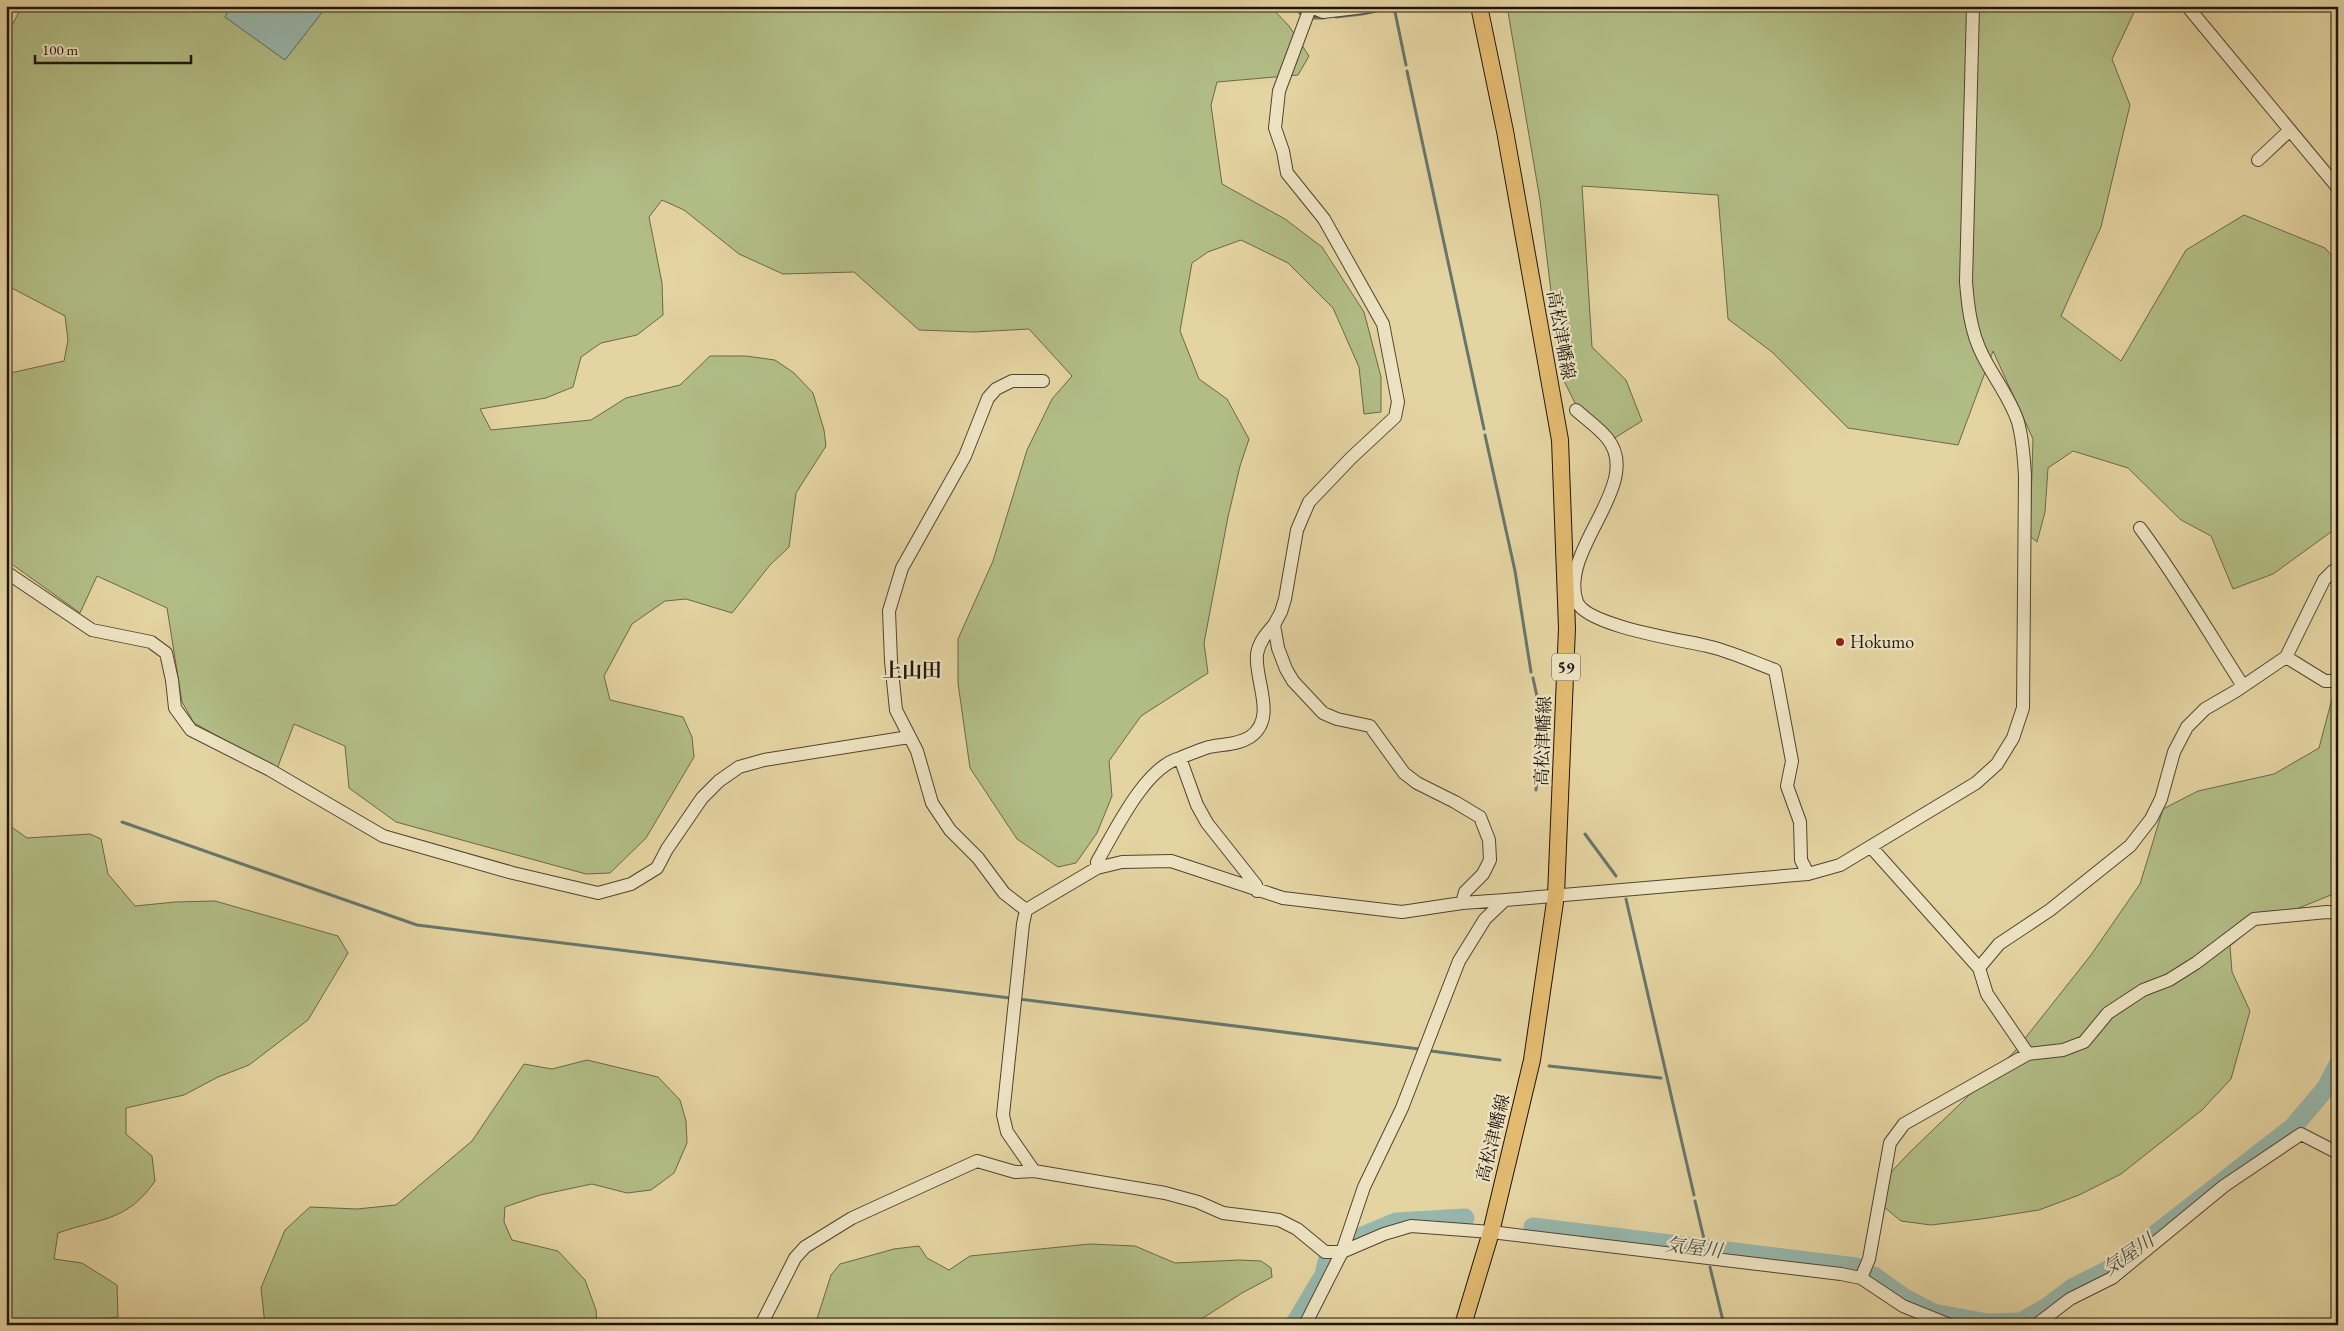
<svg xmlns="http://www.w3.org/2000/svg" width="2344" height="1331" font-family="'EB Garamond','Noto Serif JP',serif">
  <style>
    .green { fill: #b2bd86; stroke: #69684a }
    .water { fill: #97b7ac; stroke: #67766c }
    .lines { fill: none; stroke-linecap: round; stroke-linejoin: round }
    .stream { stroke: #67766c; stroke-width: 3 }
    .river { stroke: #97b7ac; stroke-width: 19 }
    .minor-casing { stroke: #514432; stroke-width: 14 }
    .major-casing { stroke: #20140d; stroke-width: 18 }
    .minor { stroke: #ede3c2; stroke-width: 12 }
    .major { stroke: #e2ba70; stroke-width: 16 }
    .poi-dot { fill: #8f2418; stroke: #ede3c2; stroke-width: 2 }
    .labels { text-anchor: middle; stroke-width: 4.5; stroke-linejoin: round; paint-order: stroke }
    .shield { fill: #ede3c2; stroke: #5e5243; stroke-width: 1 }
    .shield-label { font-size: 16px; font-weight: bold; fill: #20140d }
    .street-label { font-size: 18px; fill: #20140d; stroke: #ede3c2 }
    .poi-label { font-size: 18px; fill: #20140d; stroke: #ede3c2; text-anchor: start }
    .water-label { font-size: 19px; font-style: italic; fill: #4a4d45; stroke: #ede3c2 }
    .quarter-label { font-size: 20px; font-weight: bold; fill: #20140d; stroke: #ede3c2 }
  </style>
  <rect width="100%" height="100%" fill="#e4d4a1"/>
  <filter id="stains"><feTurbulence type="fractalNoise" baseFrequency=".004" numOctaves="4"/><feColorMatrix values="0 0 0 0 .2 0 0 0 0 .09 0 0 0 0 .02 0 0 0 .5 -.17"/></filter>
  <radialGradient id="worn" r=".72"><stop offset=".6" stop-color="#630" stop-opacity="0"/><stop offset="1" stop-color="#630" stop-opacity=".3"/></radialGradient>
  <!-- green -->
  <path class="green" d="M22,6h209l-6,11 60,43 42,-54h943l19,20 20,30 -11,19 -81,7 -6,23 11,79 63,35 37,28 42,65 17,65v35l-17,2 -5,-47 -26,-59 -45,-45 -47,-23 -33,12 -16,11 -12,68 19,48 28,20 22,40 -9,27 -12,51 -24,126 4,30 -67,43 -32,45 3,35 -15,37 -21,30 -18,4 -41,-28 -47,-71 -12,-85v-44l35,-78 34,-111 25,-51 20,-23 -43,-47 -55,3 -55,-2 -65,-58 -71,2 -44,-20 -55,-44 -22,-10 -13,17 13,66 1,32 -26,20 -36,8 -20,14 -8,30 -27,11 -66,11 11,21 100,-10 35,-22 54,-13 30,-29h36l29,4 19,13 19,20 11,37 2,16 -30,47 -7,54 -19,18 -38,48 -46,-14 -21,2 -33,23 -28,52 6,24 73,17 9,20 2,20 -48,81 -36,35 -24,1 -190,-52 -47,-34 -4,-42 -51,-22 -17,45 -83,-46 -12,-21 -15,-94 -70,-32 -17,37 -74,-53v-186l58,-13 4,-21 -3,-24 -59,-31v-248z
    M1507,6h630l-25,53 18,46 -29,122 -40,89 60,45 65,-111 58,-35 81,33 13,14v265l-65,47 -40,15 -22,-53 -30,-16 -53,-52 -55,-17 -25,17 -3,44 -8,30 -7,-6 3,-97 -40,-88 -35,94 -110,-17 -76,-76 -44,-33 -10,-124 -136,-9 10,161 34,33 16,41 -29,18 -36,-32 -16,-32 -21,-175z
    M2338,676v214l-2,3 -82,33 -24,20 2,26 18,39 -19,68 -29,31 -81,64 -42,21 -40,15 -58,9 -50,6 -30,-4 -17,-14 -2,-25 27,-29 106,-102 76,-96 49,-71 23,-75 35,-18 76,-17 45,-26z
    M6,823l21,15 63,-4 11,5 7,35 27,32 40,-4 40,-1 123,35 10,17 -40,67 -59,45 -31,12 -34,18 -58,13v26l26,22 3,25c-28,41 -55,37 -97,52l-4,26 28,4 35,22 1,32 -60,8h-52z
    M587,1060l71,17 22,23 6,21 1,22 -13,30 -23,17 -24,3 -35,-9 -52,11 -35,12 -1,15 8,18 46,11 27,29 11,30 1,15h-332l-4,-37 24,-58 25,-23 47,2 39,-4 76,-64 52,-77 28,5z
    M1090,1244l45,2 40,17 64,-3 22,1 10,7 1,9 -30,16 -50,32h-377l16,-50 9,-11 54,-15 25,-3 8,12 22,12 21,-14z"/>
  <!-- water -->
  <path class="water" d="M231,6h96l-42,54 -60,-43z"/>
  <g class="lines">
    <!-- stream -->
    <path class="stream" d="M1293,6l10,10
      M1394,7l12,58
      M1336,17l26,-3 32,-7
      M1312,18h12
      M1407,71l77,358
      M1485,435l30,136 16,101
      M1533,678l8,37 -5,75
      M122,822l295,103 593,73
      M1585,834l31,42
      M1626,899l68,296
      M1019,999l400,50
      M1431,1051l69,9
      M1549,1066l112,12
      M1695,1201l9,38
      M1710,1267l14,58"/>
    <!-- river -->
    <path class="river" d="M1533,1227l323,40
      M1360,1237l36,-15 69,-4
      M1874,1276l29,21 30,16 55,10 33,-1 26,-15 25,-19 40,-20 181,-141 33,-39 12,-23
      M1294,1325l30,-50 4,-18"/>
    <!-- minor casing -->
    <g class="minor-casing">
      <path id="minor" d="M1309,6l14,6 50,-6
        M2187,6l151,182
        M1310,8l-31,83 -4,37 8,23 4,22 37,46 59,105 15,78 -3,15 -44,41 -42,44 -12,28 -12,69 -4,13 -7,13 4,23 8,21 7,12 30,32 14,6 33,7 34,47 13,10 38,19 25,15 9,23 1,20 -7,14 -18,18 -3,11
        M2258,160l32,-30
        M1576,410c10,9 23,18 31,28 38,46 -49,111 -30,164 10,24 105,38 130,44 23,5 46,16 68,24l17,91 -5,25 13,36 1,38 7,14
        M2140,528c38,51 69,105 103,158
        M6,572l86,58 59,12 15,11 6,27 3,28 16,22 79,40 113,66 130,37 85,20 33,-9 26,-16 10,-19 35,-51 17,-17 20,-14 25,-7 145,-23
        M2286,657l38,-77 9,-9
        M1180,758c10,-4 19,-8 29,-11 13,-3 29,-2 41,-10 28,-19 4,-57 7,-83 2,-12 9,-20 17,-29
        M1871,847l108,121 8,26 41,60
        M1097,868v-6c18,-31 48,-95 83,-104l17,47 10,18 49,62 1,6
        M1026,910l-22,-17 -26,-35 -28,-28 -18,-27 -15,-52 -21,-41 -5,-49 -2,-50 13,-43 63,-112 23,-58 8,-9 16,-8h31
        M1979,968l20,-24 51,-34 80,-64 21,-27 10,-20 13,-47 13,-25 18,-18 31,-18 50,-34 39,24h13
        M1034,1171l-27,-39 -4,-17 20,-191 3,-14 71,-42 25,-6 49,-1 112,37 119,14 60,-9 43,-3
        M1861,1278l8,-19 21,-116 14,-19 124,-70 35,-4 21,-8 24,-29 35,-23 26,-10 27,-17 58,-44 73,-7 11,1
        M761,1325l34,-67 10,-11 47,-29 125,-57 38,11 19,-1 131,22 33,9 25,11 56,7 18,9 28,23h17l42,-18 27,-8 80,6 350,42 20,4 42,28 47,19
        M1305,1325l37,-73 22,-65 38,-79 57,-147 26,-42 20,-19 303,-26 32,-9 136,-82 21,-19 16,-26 10,-30 2,-232c-1,-18 -2,-36 -7,-54 -8,-25 -25,-45 -36,-68 -11,-22 -14,-47 -16,-72l7,-276
        M2036,1325l34,-26 42,-21 112,-92 77,-52 37,19"/>
    </g>
    <!-- major casing -->
    <g class="major-casing">
      <path id="major" d="M1463,1325l28,-93 41,-172 24,-165 11,-267 -7,-188 -55,-309 -26,-125"/>
    </g>
    <!-- minor -->
    <use href="#minor" class="minor"/>
    <!-- major -->
    <use href="#major" class="major"/>
  </g>
  <!-- markers -->
  <circle class="poi-dot" cx="1840" cy="642" r="5"/>
  <g class="labels">
    <!-- shield labels -->
    <rect class="shield" x="1552" y="653.5" width="28" height="27" rx="4"/>
    <g class="shield-label">
      <text x="1566" y="673">59</text>
    </g>
    <!-- street labels -->
    <g class="street-label">
      <text transform="translate(1561 335) rotate(80)" y="6">高松津幡線</text>
      <text transform="translate(1543 741) rotate(-88)" y="6">高松津幡線</text>
      <text transform="translate(1493 1138) rotate(-76)" y="6">高松津幡線</text>
    </g>
    <!-- poi labels -->
    <g class="poi-label">
      <text x="1850" y="648">Hokumo</text>
    </g>
    <!-- water labels -->
    <g class="water-label">
      <text transform="translate(1694 1247) rotate(7)" y="7">気屋川</text>
      <text transform="translate(2128 1254) rotate(-35)" y="7">気屋川</text>
    </g>
    <!-- quarter labels -->
    <g class="quarter-label">
      <text x="912" y="677">上山田</text>
    </g>
  </g>
  <!-- margin -->
  <rect width="2344" height="1331" fill="none" stroke="#e4d4a1" stroke-width="25"/>
  <rect x="8" y="8" width="2329" height="1316" fill="none" stroke="#20140d" stroke-width="2.5"/>
  <rect x="12" y="12" width="2319" height="1306" fill="none" stroke="#20140d"/>
  <!-- scale -->
  <path d="M35 55v8h156v-8" fill="none" stroke="#20140d" stroke-width="2.5"/>
  <text x="42" y="55" font-size="15" fill="#20140d" stroke="#ede3c2" stroke-width="4" paint-order="stroke">100 m</text>
  <rect width="100%" height="100%" filter="url(#stains)"/>
  <rect width="100%" height="100%" fill="url(#worn)"/>
</svg>
